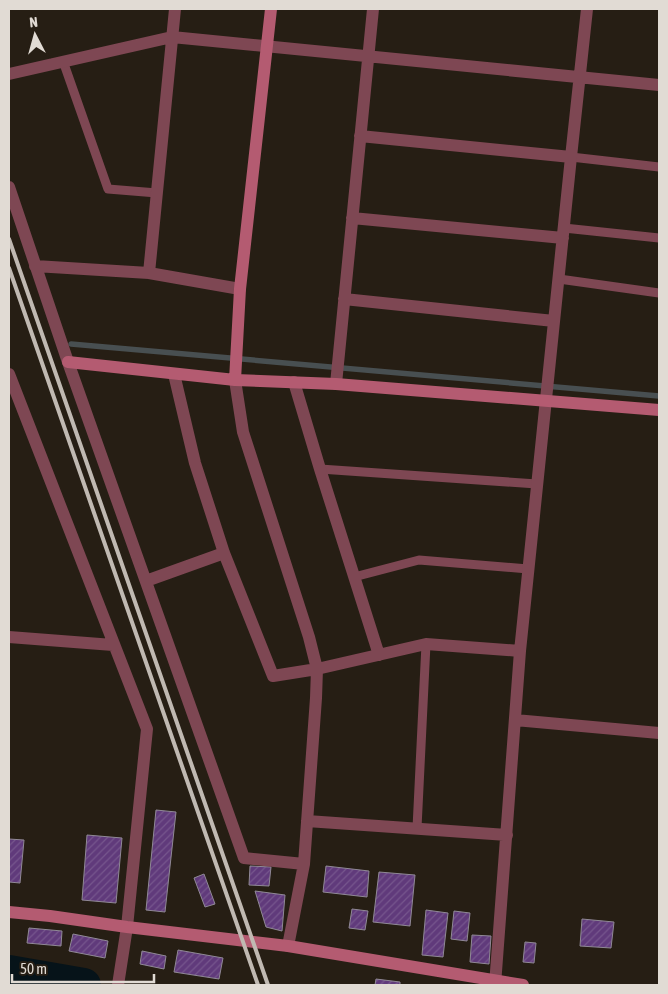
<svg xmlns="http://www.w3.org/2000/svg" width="668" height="994" font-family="'Asap Condensed',sans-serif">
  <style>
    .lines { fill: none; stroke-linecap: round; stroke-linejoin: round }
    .stream { stroke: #484f51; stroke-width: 5.5 }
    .river { stroke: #061319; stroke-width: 34 }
    .building { fill: url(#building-hatch); stroke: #908996 }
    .lane { stroke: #7e4753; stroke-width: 9 }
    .street { stroke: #7e4753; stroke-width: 12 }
    .secondary { stroke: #b45b71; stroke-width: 12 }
    .rail { stroke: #c0b9b2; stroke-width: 4 }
  </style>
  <defs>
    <pattern id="building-hatch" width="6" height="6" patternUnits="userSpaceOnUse" patternTransform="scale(1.25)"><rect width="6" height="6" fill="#603a7b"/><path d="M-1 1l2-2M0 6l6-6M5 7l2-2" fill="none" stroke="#76568d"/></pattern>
  </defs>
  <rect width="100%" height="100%" fill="#261e14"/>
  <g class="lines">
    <!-- stream -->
    <path class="stream" d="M71,344l588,52"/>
    <!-- river -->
    <path class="river" d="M9,972l75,13"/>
  </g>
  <!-- building -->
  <path class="building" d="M156,810l20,2 -11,100 -19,-2z
    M87,835l35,3 -6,65 -34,-3z
    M9,839l15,1 -4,43 -11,-1z
    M250,866l21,1 -2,19 -20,-1z
    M326,866l43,5 -2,26 -44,-5z
    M379,872l36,3 -5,51 -37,-4z
    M204,874l11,30 -10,3 -11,-29z
    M255,891l30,4 -3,36 -16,-4z
    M352,909l16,2 -3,19 -16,-2z
    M426,910l22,3 -5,44 -21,-2z
    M454,911l16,2 -3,28 -16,-2z
    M582,919l32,3 -3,26 -31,-2z
    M29,928l33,3 -1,15 -34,-3z
    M73,934l35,7 -3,17 -36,-7z
    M472,935l19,1 -2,28 -19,-2z
    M525,942l11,1 -2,20 -11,-1z
    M178,950l45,8 -4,21 -45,-7z
    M142,951l24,5 -2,13 -24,-5z
    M376,979l24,3v3h-25z"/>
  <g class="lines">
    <!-- lane -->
    <path class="lane" d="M63,61l45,128 49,4
      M571,157l88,10
      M564,228l95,10
      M559,279l100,14
      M320,469l217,15
      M354,577l65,-17 109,9
      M417,828l9,-184"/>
    <!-- street -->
    <path class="street" d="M9,74l163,-37 487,48
      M360,136l211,21
      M9,187l59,175 176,496 60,6
      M352,218l211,20
      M35,266l114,7 91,16
      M149,273l26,-264
      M344,299l210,22
      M9,374l138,355 -20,198 -9,58
      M174,374l21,89 29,90 49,123 44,-7 109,-25 94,7
      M235,380l8,52 66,205 8,32 -1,29 -12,166 -16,82
      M294,382l26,87 59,186
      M336,384l37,-375
      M146,581l78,-28
      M9,637l104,8
      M515,720l144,13
      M307,821l200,14
      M495,985l25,-334 51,-494 16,-148"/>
    <!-- secondary -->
    <path class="secondary" d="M68,362l167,18 101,4 323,26
      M235,380l5,-91 31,-280
      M9,912l41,4 77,11 161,19 235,39"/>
    <!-- rail -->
    <path class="rail" d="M9,239l259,746
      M9,268l249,717"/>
  </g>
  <!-- border -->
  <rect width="668" height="994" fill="none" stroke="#e1dbd4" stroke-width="20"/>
  <!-- north arrow -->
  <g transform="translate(35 35) rotate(354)" stroke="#261e14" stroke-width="4" paint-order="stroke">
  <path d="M0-4L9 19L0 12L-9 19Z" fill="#e1dbd4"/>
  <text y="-8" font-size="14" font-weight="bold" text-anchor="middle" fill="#e1dbd4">N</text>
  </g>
  <!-- scale -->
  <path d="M12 974v8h142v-8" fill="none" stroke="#e1dbd4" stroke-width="2.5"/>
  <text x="20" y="974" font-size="15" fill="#e1dbd4" stroke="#261e14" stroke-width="4" paint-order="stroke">50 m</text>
</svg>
